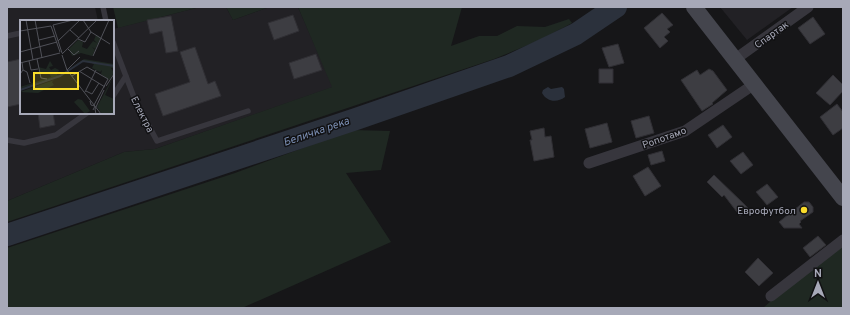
<svg xmlns="http://www.w3.org/2000/svg" width="850" height="315" font-family="Overpass,sans-serif">
  <style>
    .built { fill: #222125 }
    .green { fill: #1f2822 }
    .water { fill: #2b313c }
    .lines { fill: none; stroke-linecap: round; stroke-linejoin: round }
    .river { stroke: #2b313c; stroke-width: 22 }
    .building { fill: #3d3d42; stroke: #302f34 }
    .service { stroke: #37363d; stroke-width: 5.5 }
    .minor { stroke: #37363d; stroke-width: 11 }
    .secondary { stroke: #44454d; stroke-width: 16 }
    .poi-dot { fill: #fadc2b; stroke: #111113; stroke-width: 1.5 }
    .labels { text-anchor: middle; stroke-width: 3; stroke-linejoin: round; paint-order: stroke }
    .street-label { font-size: 10px; fill: #a7a9b8; stroke: #111113 }
    .poi-label { font-size: 10px; fill: #a7a9b8; stroke: #111113; text-anchor: end }
    .water-label { font-size: 11px; font-style: italic; fill: #7c90b5; stroke: #111113 }
    .inset-river { fill: none; stroke: #2b313c; stroke-width: 2 }
    .inset-road { fill: none; stroke: #505158; stroke-width: 1 }
    .view { fill: #fadc2b; fill-opacity: 0.15; stroke: #fadc2b; stroke-width: 2 }
    .inset-edge { fill: none; stroke: #a7a9b8; stroke-width: 2 }
  </style>
  <rect width="100%" height="100%" fill="#161618"/>
  <!-- built -->
  <path class="built" d="M7,7h88l3,14h-77v92h92v-84l87,-22h26l7,13 36,-13h29l35,80 -178,62 -31,3 -117,49z
    M720,7h73l-46,33z"/>
  <!-- green -->
  <path class="green" d="M113,7h87l-82,21z
    M226,7h43l-36,13z
    M298,7h164l-11,39 28,-10h18l20,-10 28,1 24,-8 3,4 -32,17 -46,19 -487,163v-21l117,-49 31,-3 177,-62z
    M352,130l38,1 -9,39 -35,3 45,69 -149,66h-235v-60l228,-75z
    M843,245v63h-80l8,-7z"/>
  <!-- water -->
  <path class="water" d="M548,87l3,2 11,-2 2,2 1,8c-8,6 -18,5 -23,-4l1,-3z"/>
  <g class="lines">
    <!-- river -->
    <path class="river" d="M7,235l349,-116 153,-53 67,-32 40,-27"/>
  </g>
  <!-- building -->
  <path class="building" d="M662,13l11,12 -6,4 3,3 -6,5 4,4 -8,7 -16,-20z
    M293,15l6,16 -25,9 -6,-17z
    M171,16l7,35 -12,2 -4,-22 -12,3 -3,-14z
    M813,17l12,17 -15,10 -12,-16z
    M618,44l6,19 -15,4 -7,-19z
    M195,47l13,37 7,-3 6,15 -58,20 -8,-22 35,-12 -10,-30z
    M316,54l6,16 -28,9 -5,-16z
    M21,59v45l-14,3v-45z
    M599,69h14v14h-14z
    M709,69l4,2 14,19 -15,13 1,1 -11,7 -21,-31 16,-10 3,5z
    M833,75l10,10v6l-13,14 -14,-12z
    M837,104l6,8v16l-10,7 -13,-18z
    M38,113h15l2,12 -15,3z
    M649,116l5,17 -18,5 -5,-17z
    M607,123l5,19 -22,6 -5,-19z
    M723,125l9,12 -15,11 -9,-13z
    M544,128l1,9 6,-1 3,21 -20,4 -4,-21h2l-2,-9z
    M662,151l3,10 -14,4 -3,-10z
    M743,152l10,13 -12,9 -11,-13z
    M648,167l13,19 -16,10 -12,-20z
    M714,175l30,29 5,5 -9,7 -16,-21 -2,2 -15,-15z
    M767,184l11,13 -11,8 -11,-13z
    M804,202h5l4,5v5l-13,9 1,1 -2,2 3,4h-18l-5,-6z
    M818,236l8,9 -16,12 -7,-9z
    M758,258l15,15 -14,13 -14,-14z"/>
  <g class="lines">
    <!-- service -->
    <path class="service" d="M103,7l3,14
      M7,36l14,-3
      M113,42l22,58 22,41 91,-30
      M113,96l13,-20
      M7,140l17,3 32,-8 31,-22"/>
    <!-- minor -->
    <path class="minor" d="M734,60l74,-53
      M589,163l96,-32 68,-46
      M771,296l72,-56"/>
    <!-- secondary -->
    <path class="secondary" d="M694,7l149,191"/>
  </g>
  <!-- markers -->
  <circle class="poi-dot" cx="804" cy="210" r="4"/>
  <g class="labels">
    <!-- street labels -->
    <g class="street-label">
      <text transform="translate(771 34) rotate(-36)" y="4">Спартак</text>
      <text transform="translate(143 114) rotate(63)" y="4">Електра</text>
      <text transform="translate(664 137) rotate(-20)" y="4">Ропотамо</text>
    </g>
    <!-- poi labels -->
    <g class="poi-label">
      <text x="796" y="214">Еврофутбол</text>
    </g>
    <!-- water labels -->
    <g class="water-label">
      <text transform="translate(316 131) rotate(-19)" y="4">Беличка река</text>
    </g>
  </g>
  <!-- overview -->
  <g transform="translate(20 20)">
    <rect width="94" height="94" fill="#161618"/>
    <path d="M76,15l5,3 -6,11 -3,-2 3,3 -3,6 -11,-3 -9,3 -3,-7 9,-9 5,2 -1,5 5,2 6,-8 4,2 -3,-3zM64,39l30,5v4h-3l3,5 -5,7 -8,-6 1,-4 -2,2 -8,-4 2,-4 -5,-2h-8l-13,8zM30,41l3,5 -4,1 2,3 4,-2 4,2 -2,5 6,-1 -43,15v-2l31,-10 -2,-4 -9,1 -2,-7 8,2zM94,55l-9,20 9,4v15h-12l-5,-7zM34,60l-2,2 2,3 -16,8 -18,-1zM58,79l4,1 8,11 -5,3 -11,-12z" fill="#1f2822"/>
    <path class="inset-river" d="M0,70l40,-14 23,-15 31,5"/>
    <path class="inset-road" d="M6,0l7,40M15,0l7,38M63,0l8,12 19,12M33,5l20,-5M33,5l9,28M50,10l9,8M0,11l31,-5 9,26M58,19l7,3 6,-10M19,20l16,-4M38,21l22,-21M48,29l6,6 5,-4M0,32l37,-10M42,34l35,-34M42,35l5,15 34,44M73,36l16,-36M17,39l4,19 6,1M9,41l2,9 7,-1M0,43l40,-10M3,50l4,2 3,11M47,50l13,-13M59,51l26,16M0,54l3,-4 -1,-8M52,56l15,-9 21,12 -14,26M86,66l8,-12M66,71l6,3 7,-11M65,72l11,-22M70,81l1,4 4,1 -2,4M76,94l-1,-5 9,-19"/>
    <path class="view" d="M14,53h44v16h-44z"/>
    <rect width="94" height="94" class="inset-edge"/>
  </g>
  <!-- border -->
  <rect width="850" height="315" fill="none" stroke="#a7a9b8" stroke-width="16"/>
  <!-- north arrow -->
  <g transform="translate(818 283)" stroke="#111113" stroke-width="3" paint-order="stroke">
  <path d="M0-3L7 15L0 10L-7 15Z" fill="#a7a9b8"/>
  <text y="-6" font-size="11" font-weight="bold" text-anchor="middle" fill="#a7a9b8">N</text>
  </g>
</svg>
